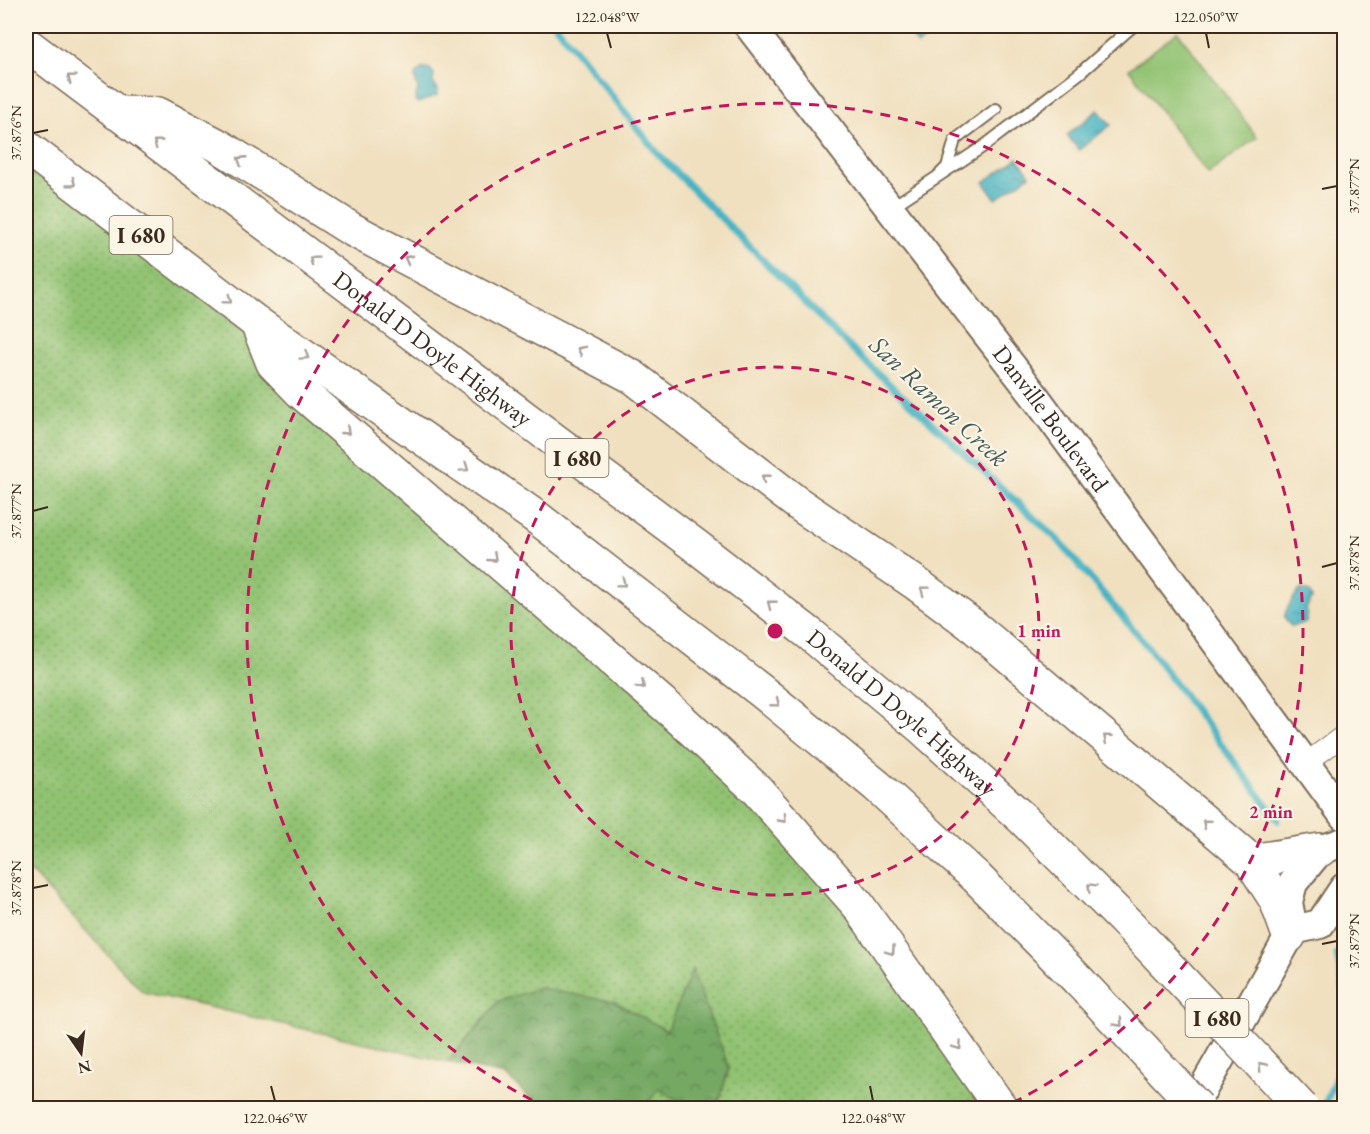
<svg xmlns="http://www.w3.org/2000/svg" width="1370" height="1134" font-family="'EB Garamond',serif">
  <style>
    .grass { fill: url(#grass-dots); stroke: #667648; stroke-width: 1.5 }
    .forest { fill: url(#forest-crowns); stroke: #586941; stroke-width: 1.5 }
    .pitch { fill: #91c272; stroke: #667648; stroke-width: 1.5 }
    .water { fill: url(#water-ripples); stroke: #406e70; stroke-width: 1.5 }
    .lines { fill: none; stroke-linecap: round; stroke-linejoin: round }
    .stream { stroke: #46b3c3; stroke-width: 7 }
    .lane-casing { stroke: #7a6a57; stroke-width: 14 }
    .street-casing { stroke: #7a6a57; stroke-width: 22 }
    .secondary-casing { stroke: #7a6a57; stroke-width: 32 }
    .highway-casing { stroke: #7a6a57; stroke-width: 36 }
    .lane { stroke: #fff; stroke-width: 10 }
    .street { stroke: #fff; stroke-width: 20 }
    .secondary { stroke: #fff; stroke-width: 28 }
    .highway { stroke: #fff; stroke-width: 33 }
    .highway-bridge-casing { stroke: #7a6a57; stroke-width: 36; stroke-linecap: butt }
    .highway-bridge { stroke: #fff; stroke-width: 33 }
    .oneway { stroke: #a79f9a }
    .ticks { fill: none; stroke: #3b2a1e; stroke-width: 2 }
    .ring { fill: none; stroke: #c2185b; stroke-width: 3; stroke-dasharray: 10 8 }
    .labels { text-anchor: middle; stroke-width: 4.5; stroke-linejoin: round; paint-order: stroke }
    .shield { fill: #fcf5e5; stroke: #75675a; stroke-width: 1.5 }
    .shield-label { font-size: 22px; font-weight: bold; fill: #3b2a1e }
    .street-label { font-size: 24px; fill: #3b2a1e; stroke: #fcf5e5 }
    .water-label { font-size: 26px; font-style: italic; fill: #3f5a58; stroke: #fcf5e5 }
    .centre { fill: #c2185b; stroke: #fcf5e5; stroke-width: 3 }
    .ring-label { font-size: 18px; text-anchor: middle; font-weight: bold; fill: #c2185b; stroke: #fcf5e5; stroke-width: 4.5; stroke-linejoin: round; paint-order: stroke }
    .neatline { fill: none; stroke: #3b2a1e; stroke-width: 2 }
    .ticks-label { font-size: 15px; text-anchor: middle; fill: #3b2a1e }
  </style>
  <defs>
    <pattern id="grass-dots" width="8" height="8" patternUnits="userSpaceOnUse" patternTransform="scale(1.5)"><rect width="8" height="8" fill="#91c272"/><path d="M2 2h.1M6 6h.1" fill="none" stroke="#789e5d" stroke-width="1.8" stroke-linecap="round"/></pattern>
    <pattern id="forest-crowns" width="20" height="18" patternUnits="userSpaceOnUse" patternTransform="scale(1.5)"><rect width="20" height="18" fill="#74a864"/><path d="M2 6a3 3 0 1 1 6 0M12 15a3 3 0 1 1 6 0" fill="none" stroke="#608952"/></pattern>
    <pattern id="water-ripples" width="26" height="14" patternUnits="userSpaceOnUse" patternTransform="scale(1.5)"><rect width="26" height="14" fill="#46b3c3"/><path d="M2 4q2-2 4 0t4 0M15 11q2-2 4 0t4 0" fill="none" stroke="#3c929e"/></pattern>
  </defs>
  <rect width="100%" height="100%" fill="#fcf5e5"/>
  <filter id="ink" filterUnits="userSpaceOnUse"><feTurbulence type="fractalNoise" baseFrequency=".0167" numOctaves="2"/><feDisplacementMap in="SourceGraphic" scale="12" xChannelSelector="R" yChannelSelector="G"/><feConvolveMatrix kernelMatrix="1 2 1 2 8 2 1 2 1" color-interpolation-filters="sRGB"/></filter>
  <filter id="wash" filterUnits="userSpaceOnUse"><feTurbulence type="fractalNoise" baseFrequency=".008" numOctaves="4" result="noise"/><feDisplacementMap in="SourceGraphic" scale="24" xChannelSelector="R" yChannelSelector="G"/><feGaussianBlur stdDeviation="1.35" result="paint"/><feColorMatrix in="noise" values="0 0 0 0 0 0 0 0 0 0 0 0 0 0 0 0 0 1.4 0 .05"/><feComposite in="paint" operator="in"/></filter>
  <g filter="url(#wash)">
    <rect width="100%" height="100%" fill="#f0e0c0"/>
    <!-- grass -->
    <path class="grass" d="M26,147l231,176 16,40 483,426 245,319h-46l-4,-4 -8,4h-226l12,-40 -37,-97 -25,60 -52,-29 -116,-1 -51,61 -305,-70 -117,-125z
      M659,1088l32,20h-47z"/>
    <!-- forest -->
    <path class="forest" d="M692,970l37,98 -12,40h-26l-32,-19 -15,19h-103l-36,-33 -57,-13 51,-61 40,-13 76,14 52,29z"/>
    <!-- pitch -->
    <path class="pitch" d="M1178,32l79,105 -49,37 -79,-105z"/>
    <!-- water -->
    <path class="water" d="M913,26h23l-1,1 2,3 -19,15 -11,-15z
      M421,69h9l4,5 -1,9 5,6v6l-20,8 -3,-2 3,-14 -2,-2 -1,-10z
      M1098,110l13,15 -32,25 -12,-15z
      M1018,158l12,17 -34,24 -12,-17z
      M1302,589l7,3 3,6 -6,11 1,11 -2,3 -14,3c-2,-2 -5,-4 -6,-8 -2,-6 12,-26 17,-29z"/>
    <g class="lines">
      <!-- stream -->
      <path class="stream" d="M556,26l103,129 181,183 219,203 88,105 131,174
        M1337,955l7,35
        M1323,1108c15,-31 20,-51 21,-86"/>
    </g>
  </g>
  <g filter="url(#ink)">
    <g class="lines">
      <!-- lane casing -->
      <g class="lane-casing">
        <path id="lane" d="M937,177l47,-31 96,-73 53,-47
          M890,208l47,-31 10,-10 8,-27 41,-31"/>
      </g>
      <!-- street casing -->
      <g class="street-casing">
        <path id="street" d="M1306,763l38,-28"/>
      </g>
      <!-- secondary casing -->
      <g class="secondary-casing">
        <g id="secondary">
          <path id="s1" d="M749,26l285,369 310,421"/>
          <path d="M1293,930l27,-6 24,-36"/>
          <path d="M1192,1108l101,-178 -5,-28 5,-19 27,-33 24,-8"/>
        </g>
      </g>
      <!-- highway casing -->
      <g class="highway-casing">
        <g id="highway">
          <path id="s2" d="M26,44l671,503 113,87 110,92 103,93 109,109"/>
          <path d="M117,113l41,1 61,32 132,83 282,148 164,126 117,79 58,43 179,151 100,85 25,39 13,36"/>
          <path d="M26,147l231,176 279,194 229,177 112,92 99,91 103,104"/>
          <path d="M257,323l16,40 28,29 375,323 80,74 102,116 143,203"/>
          <path d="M1251,861l69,-11"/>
        </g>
      </g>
      <!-- lane -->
      <use href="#lane" class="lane"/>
      <!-- street -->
      <use href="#street" class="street"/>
      <!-- secondary -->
      <use href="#secondary" class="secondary"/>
      <!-- highway -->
      <use href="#highway" class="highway"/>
      <!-- highway-bridge casing -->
      <g class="highway-bridge-casing">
        <path id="highway-bridge" d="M1132,928l170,180
          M1079,981l119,127"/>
      </g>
      <!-- highway-bridge -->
      <use href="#highway-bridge" class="highway-bridge"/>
    </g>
    <!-- one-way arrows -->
    <defs><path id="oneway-chevron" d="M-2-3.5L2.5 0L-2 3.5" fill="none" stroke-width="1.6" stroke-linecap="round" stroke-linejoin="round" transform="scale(1.5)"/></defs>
    <g class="oneway">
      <use href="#oneway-chevron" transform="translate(71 78) rotate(-143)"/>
      <use href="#oneway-chevron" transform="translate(157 143) rotate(-143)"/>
      <use href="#oneway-chevron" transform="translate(241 160) rotate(-147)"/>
      <use href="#oneway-chevron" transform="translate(72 183) rotate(37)"/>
      <use href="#oneway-chevron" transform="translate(408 259) rotate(-152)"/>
      <use href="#oneway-chevron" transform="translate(313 260) rotate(-143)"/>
      <use href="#oneway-chevron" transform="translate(228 300) rotate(37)"/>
      <use href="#oneway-chevron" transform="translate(581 350) rotate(-152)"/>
      <use href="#oneway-chevron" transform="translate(305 356) rotate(35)"/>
      <use href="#oneway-chevron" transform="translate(346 431) rotate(41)"/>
      <use href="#oneway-chevron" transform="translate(465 468) rotate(35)"/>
      <use href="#oneway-chevron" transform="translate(765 478) rotate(-142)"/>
      <use href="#oneway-chevron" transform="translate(493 558) rotate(41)"/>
      <use href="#oneway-chevron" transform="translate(622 583) rotate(37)"/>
      <use href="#oneway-chevron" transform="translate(924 590) rotate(-143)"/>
      <use href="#oneway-chevron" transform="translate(771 604) rotate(-142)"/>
      <use href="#oneway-chevron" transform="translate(641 685) rotate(41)"/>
      <use href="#oneway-chevron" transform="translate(776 703) rotate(39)"/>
      <use href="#oneway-chevron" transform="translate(1107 738) rotate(-140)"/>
      <use href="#oneway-chevron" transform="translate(783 819) rotate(48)"/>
      <use href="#oneway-chevron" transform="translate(1206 823) rotate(-140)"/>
      <use href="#oneway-chevron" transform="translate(1091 887) rotate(-135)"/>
      <use href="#oneway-chevron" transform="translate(891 951) rotate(55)"/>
      <use href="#oneway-chevron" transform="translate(1119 1023) rotate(47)"/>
      <use href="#oneway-chevron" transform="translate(958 1046) rotate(55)"/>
      <use href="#oneway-chevron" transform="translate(1262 1066) rotate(-133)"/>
    </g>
  </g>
  <!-- ticks -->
  <path class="ticks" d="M607,33l4,15M1206,33l3,15M33,133l15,-3M1322,189l15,-3M33,511l15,-4M1322,567l15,-4M33,888l15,-3M1322,944l15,-3M271,1086l4,15M870,1086l3,15"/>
  <!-- distance rings -->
  <g class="ring">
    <circle cx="775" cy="631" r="264"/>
    <path d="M548 1108A528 528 0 1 1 1002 1108"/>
  </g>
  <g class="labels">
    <!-- shield labels -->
    <g class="shield">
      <rect x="109.5" y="216" width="63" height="38" rx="4.5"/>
      <rect x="545.5" y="439" width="63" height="38" rx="4.5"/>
      <rect x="1185.5" y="999" width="63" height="38" rx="4.5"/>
    </g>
    <g class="shield-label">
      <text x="141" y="243">I 680</text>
      <text x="577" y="466">I 680</text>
      <text x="1217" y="1026">I 680</text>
    </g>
    <!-- street labels -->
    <g class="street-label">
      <text dy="8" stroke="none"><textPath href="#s2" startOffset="508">Donald D Doyle Highway</textPath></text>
      <text dy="8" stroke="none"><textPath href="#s1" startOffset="495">Danville Boulevard</textPath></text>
      <text dy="8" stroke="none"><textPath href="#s2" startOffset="1102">Donald D Doyle Highway</textPath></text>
    </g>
    <!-- water labels -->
    <g class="water-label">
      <text transform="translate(939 401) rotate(43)" y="9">San Ramon Creek</text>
    </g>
  </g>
  <circle cx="775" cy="631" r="9" class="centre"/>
  <g class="ring-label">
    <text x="1039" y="637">1 min</text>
    <text x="1271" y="818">2 min</text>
  </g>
  <!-- margin -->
  <rect width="1370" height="1134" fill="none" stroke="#fcf5e5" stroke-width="66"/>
  <!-- north arrow -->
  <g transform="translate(81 1053) rotate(166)" stroke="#fcf5e5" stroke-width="4.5" paint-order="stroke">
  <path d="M0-4.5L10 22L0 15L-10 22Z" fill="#3b2a1e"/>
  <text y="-9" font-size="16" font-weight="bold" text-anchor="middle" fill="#3b2a1e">N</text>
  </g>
  <rect x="33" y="33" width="1304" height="1068" class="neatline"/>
  <g class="ticks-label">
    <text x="607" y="22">122.048°W</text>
    <text x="1206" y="22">122.050°W</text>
    <text transform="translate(16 133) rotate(-90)" y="5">37.876°N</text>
    <text transform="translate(1354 186) rotate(-90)" y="5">37.877°N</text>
    <text transform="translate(16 511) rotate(-90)" y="5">37.877°N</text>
    <text transform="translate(1354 563) rotate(-90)" y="5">37.878°N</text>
    <text transform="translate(16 888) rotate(-90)" y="5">37.878°N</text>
    <text transform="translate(1354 941) rotate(-90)" y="5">37.879°N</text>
    <text x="275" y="1123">122.046°W</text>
    <text x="873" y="1123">122.048°W</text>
  </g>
</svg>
